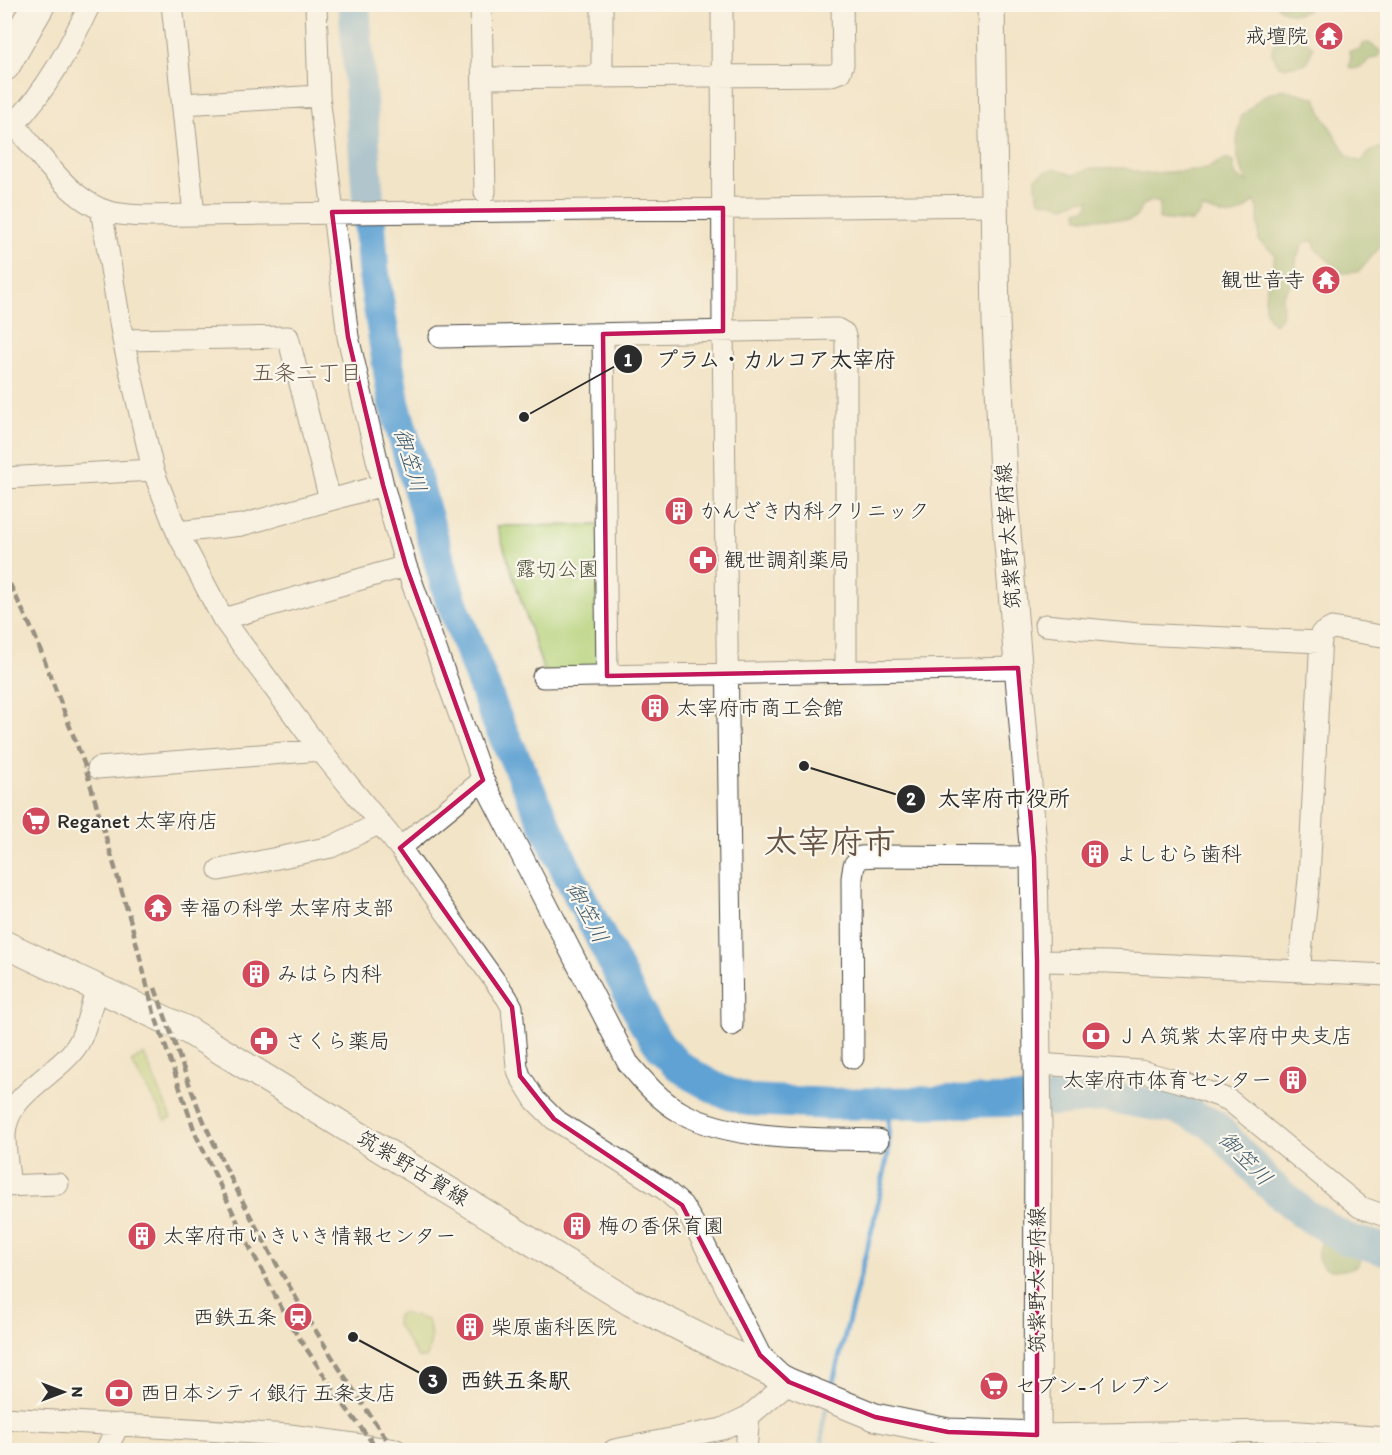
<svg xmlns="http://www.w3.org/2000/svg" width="1392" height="1455" font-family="Itim,'Klee One',sans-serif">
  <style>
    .green { fill: #b3d077; stroke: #6f7e51; stroke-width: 1.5 }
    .forest { fill: #8eb268; stroke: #5c6e4a; stroke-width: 1.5 }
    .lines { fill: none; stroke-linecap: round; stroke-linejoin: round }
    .stream { stroke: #5ea2d3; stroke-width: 5 }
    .river { stroke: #5ea2d3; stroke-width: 32 }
    .minor-casing { stroke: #494742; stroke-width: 23 }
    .major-casing { stroke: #494742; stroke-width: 29 }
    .highway-casing { stroke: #494742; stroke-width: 34 }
    .minor { stroke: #fff; stroke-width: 21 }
    .major { stroke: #fff; stroke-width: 27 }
    .highway { stroke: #fff; stroke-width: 32 }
    .rail { stroke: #2b2b2b; stroke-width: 4.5; stroke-dasharray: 9 4.5; stroke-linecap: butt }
    .marked { fill: none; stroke: #c2185b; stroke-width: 4.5; stroke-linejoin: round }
    .labels { text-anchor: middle; stroke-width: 4.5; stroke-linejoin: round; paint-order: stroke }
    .poi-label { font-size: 21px; fill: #2b2b2b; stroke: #fbf7ec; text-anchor: start }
    .street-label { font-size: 21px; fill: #2b2b2b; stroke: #fbf7ec }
    .park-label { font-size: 21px; fill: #4d543e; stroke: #fbf7ec }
    .neighbourhood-label { font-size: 22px; fill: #655446; stroke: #fbf7ec }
    .water-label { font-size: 22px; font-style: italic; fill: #3f5b6e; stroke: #fbf7ec }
    .town-label { font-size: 33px; font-weight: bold; fill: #655446; stroke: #fbf7ec }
    .leader { fill: none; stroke: #2b2b2b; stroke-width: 2 }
    .callout-dot { fill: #2b2b2b; stroke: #fbf7ec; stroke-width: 2 }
    .mark-label { font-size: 18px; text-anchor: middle; font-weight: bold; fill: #fff }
    .callout-label { font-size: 22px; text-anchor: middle; font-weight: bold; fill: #2b2b2b; stroke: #fbf7ec; stroke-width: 4.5; stroke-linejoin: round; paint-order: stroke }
  </style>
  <rect width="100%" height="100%" fill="#fbf7ec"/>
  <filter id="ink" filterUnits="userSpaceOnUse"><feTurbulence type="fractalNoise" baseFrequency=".0167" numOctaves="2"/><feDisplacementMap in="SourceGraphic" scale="12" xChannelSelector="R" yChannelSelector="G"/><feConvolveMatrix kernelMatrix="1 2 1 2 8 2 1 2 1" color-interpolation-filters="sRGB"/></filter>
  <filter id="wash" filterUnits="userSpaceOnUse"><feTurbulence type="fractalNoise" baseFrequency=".008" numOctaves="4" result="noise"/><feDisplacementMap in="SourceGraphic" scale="24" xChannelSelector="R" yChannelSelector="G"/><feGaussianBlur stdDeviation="1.35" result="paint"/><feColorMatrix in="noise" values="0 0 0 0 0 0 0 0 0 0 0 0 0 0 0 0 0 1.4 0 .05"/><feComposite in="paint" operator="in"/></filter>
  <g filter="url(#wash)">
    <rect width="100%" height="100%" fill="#f2e4c7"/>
    <!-- green -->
    <path class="green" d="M599,525l4,138 -8,8 -51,1 -47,-146z
      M144,1054l27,64 -5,3 -35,-59z
      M402,1313l25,7c5,10 5,27 -1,38l-8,-1 -22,-34 1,-8z"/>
    <!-- forest -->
    <path class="forest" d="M1276,5h30l2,2 -1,4c-12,5 -22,3 -31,-6z
      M1291,25l12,2 3,6 -1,7 8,7 -6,16 -19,4 -9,-1 -7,-13 1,-8 3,-3 1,-4 -5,-8 7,-3 5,3z
      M1369,43l10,7 2,4 -5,4 -7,1c-4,7 -10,10 -18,10l-2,-3 2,-10 -2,-5 10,-1 3,-6z
      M1282,89l34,9 6,16 26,43 13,5 9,-10 17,-7v93l-28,34 -16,1 -26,-23 -4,-9 -9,1 -8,17 -1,19 -13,18c1,12 3,21 -8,28 -20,-19 -2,-47 1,-70l-16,-13 -1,-32 -4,-8c-17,20 -29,16 -52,7l-2,6 -9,8 -32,-3 1,-16 -8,-2 -9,4 -7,12 -6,3 -52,-2 -1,-7 10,-3 3,-8h-12l-13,6 -26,-6 -3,-11v-12l18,-9 19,7 16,-6 35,-1 20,6 62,-5 19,-10 8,3 2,13 12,8 -9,-24 -1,-18 4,-24 22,-21z
      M1336,1229l10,2 5,14 11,1 7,4 -2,6h-7l-2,9c-36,18 -58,-13 -22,-36z"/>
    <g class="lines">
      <!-- stream -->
      <path class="stream" d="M831,1390l44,-173 13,-63 1,-52
        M822,1450l1,-29 4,-16"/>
      <!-- river -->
      <path class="river" d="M354,4l19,264 21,135 56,195 46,120 68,147 66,130 15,29 18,26 16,16 20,13 22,12 27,9 84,4 234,-4 39,-4 73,13 36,16 54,58 35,30 43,26 42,11"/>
    </g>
  </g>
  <g filter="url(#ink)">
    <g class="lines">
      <!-- minor casing -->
      <g class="minor-casing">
        <path id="minor" d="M172,4l22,211
          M316,4l3,92 29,241 35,148 23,81 77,214 145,283c16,19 32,38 54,50 54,29 136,25 196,27
          M481,4l4,188
          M722,4l1,327 9,694
          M602,77v-73
          M483,78l349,-3 8,-3 3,-8 -1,-60
          M183,104l136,-8
          M4,116l10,8c27,31 58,81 100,89 25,5 54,2 80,2l800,-10
          M14,124c33,-34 56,-77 76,-120
          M101,209l22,131 30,130 24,62 46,87 97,131 80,98 107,150 5,9 5,60 3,9 15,24 19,19 110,70 18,16 13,21 65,129 29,27 -40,34 -27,13 -108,21
          M603,334l4,342
          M440,337l397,-8 7,4 2,7v330
          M123,340l165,-3 42,163
          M4,478l149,-8
          M177,532l65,-7 141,-40
          M223,619l183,-53
          M1045,625l93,9 183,8
          M543,677l475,-9
          M98,768l222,-18
          M400,848l83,-68
          M219,870l112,-23 49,-24
          M1037,961l72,1 279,13
          M1299,972l10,-93 12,-245 11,-6 56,9
          M853,1058l-1,-180 2,-13 7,-8 17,-1 156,1
          M1038,1064l102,7 44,12 45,17 131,107 28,10
          M10,1185c-2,-16 -5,-33 -5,-50 1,-42 53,-59 73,-91 8,-13 14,-42 19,-57
          M4,1186l54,-2
          M4,1418l286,17 106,15
          M1037,1435l249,-4 102,7
          M106,1450l13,-26
          M746,1450l3,-34"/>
      </g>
      <!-- major casing -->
      <g class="major-casing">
        <path id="major" d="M991,4l5,317 8,175 30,361 4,268 -1,325
          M4,944l185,87 441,271 159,80 86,35 73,15 89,3"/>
      </g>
      <!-- highway casing -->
      <g class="highway-casing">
        <path id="highway" d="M4,65l35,-61"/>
      </g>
      <!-- minor -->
      <use href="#minor" class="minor"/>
      <!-- major -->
      <use href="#major" class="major"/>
      <!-- highway -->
      <use href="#highway" class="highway"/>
      <!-- rail -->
      <path class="rail" d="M4,572l31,64 50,130 47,160 22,87 42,122 52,109 42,80 53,80 35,46
        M155,988c17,47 34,100 54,145 53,113 114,215 185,317"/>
    </g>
  </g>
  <!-- marked area -->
  <path d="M0 0H1392V1455H0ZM723,208v123l-120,3 4,342 411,-8 16,189 3,104v474l-89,-3 -73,-15 -86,-35 -29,-27 -78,-150 -128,-86 -34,-43 -8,-69 -112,-159 83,-68 -77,-214 -23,-81 -35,-148 -16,-125z" fill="#f2e4c7" fill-opacity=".55" fill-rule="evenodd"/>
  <path class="marked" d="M723,208v123l-120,3 4,342 411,-8 16,189 3,104v474l-89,-3 -73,-15 -86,-35 -29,-27 -78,-150 -128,-86 -34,-43 -8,-69 -112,-159 83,-68 -77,-214 -23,-81 -35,-148 -16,-125z"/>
  <!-- icons -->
  <defs>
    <g id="temple-disc" transform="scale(1.5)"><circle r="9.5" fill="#d1495b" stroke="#fbf7ec"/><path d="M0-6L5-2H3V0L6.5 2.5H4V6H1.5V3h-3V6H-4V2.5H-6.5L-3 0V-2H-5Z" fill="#fff"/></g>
    <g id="building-disc" transform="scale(1.5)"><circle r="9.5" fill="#d1495b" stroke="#fbf7ec"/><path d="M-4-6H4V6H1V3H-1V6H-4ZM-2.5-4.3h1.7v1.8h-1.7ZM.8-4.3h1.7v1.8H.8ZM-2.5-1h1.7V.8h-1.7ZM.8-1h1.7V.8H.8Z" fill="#fff"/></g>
    <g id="pharmacy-disc" transform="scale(1.5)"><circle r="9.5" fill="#d1495b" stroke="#fbf7ec"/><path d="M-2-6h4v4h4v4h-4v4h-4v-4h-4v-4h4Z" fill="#fff"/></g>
    <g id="supermarket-disc" transform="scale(1.5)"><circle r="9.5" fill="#d1495b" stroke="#fbf7ec"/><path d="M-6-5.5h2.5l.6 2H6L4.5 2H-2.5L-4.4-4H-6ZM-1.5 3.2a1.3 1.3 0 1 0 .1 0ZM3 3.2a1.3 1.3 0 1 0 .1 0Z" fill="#fff"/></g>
    <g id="bank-disc" transform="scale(1.5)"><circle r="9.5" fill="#d1495b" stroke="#fbf7ec"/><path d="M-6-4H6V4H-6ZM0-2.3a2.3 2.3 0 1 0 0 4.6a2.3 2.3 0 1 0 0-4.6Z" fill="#fff"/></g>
    <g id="station-disc" transform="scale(1.5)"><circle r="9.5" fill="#d1495b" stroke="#fbf7ec"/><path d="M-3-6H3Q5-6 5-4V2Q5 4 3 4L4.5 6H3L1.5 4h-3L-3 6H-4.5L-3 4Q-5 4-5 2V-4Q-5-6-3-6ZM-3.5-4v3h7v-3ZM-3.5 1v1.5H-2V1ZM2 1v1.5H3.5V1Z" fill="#fff"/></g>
  </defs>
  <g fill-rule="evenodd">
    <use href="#temple-disc" x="1329" y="36"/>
    <use href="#temple-disc" x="1326" y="280"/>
    <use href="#building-disc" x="679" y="511"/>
    <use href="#pharmacy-disc" x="703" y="560"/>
    <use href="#building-disc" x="655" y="708"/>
    <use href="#supermarket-disc" x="36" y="821"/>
    <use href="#building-disc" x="1095" y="854"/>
    <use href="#temple-disc" x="158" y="908"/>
    <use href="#building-disc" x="256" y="974"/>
    <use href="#bank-disc" x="1096" y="1036"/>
    <use href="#pharmacy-disc" x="264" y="1041"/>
    <use href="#building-disc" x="1293" y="1080"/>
    <use href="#building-disc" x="577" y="1226"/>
    <use href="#building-disc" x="142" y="1236"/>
    <use href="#station-disc" x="298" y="1317"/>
    <use href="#building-disc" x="470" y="1327"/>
    <use href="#supermarket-disc" x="994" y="1386"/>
    <use href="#bank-disc" x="119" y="1393"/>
  </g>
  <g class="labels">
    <!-- poi labels -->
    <g class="poi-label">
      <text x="1308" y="43" text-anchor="end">戒壇院</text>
      <text x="1305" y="287" text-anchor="end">観世音寺</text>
      <text x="700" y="518">かんざき内科クリニック</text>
      <text x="724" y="567">観世調剤薬局</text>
      <text x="676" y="715">太宰府市商工会館</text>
      <text x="57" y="828">Reganet 太宰府店</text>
      <text x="1116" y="861">よしむら歯科</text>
      <text x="179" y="915">幸福の科学 太宰府支部</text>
      <text x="277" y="981">みはら内科</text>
      <text x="1117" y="1043">ＪＡ筑紫 太宰府中央支店</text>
      <text x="285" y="1048">さくら薬局</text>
      <text x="1272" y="1087" text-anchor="end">太宰府市体育センター</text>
      <text x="598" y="1233">梅の香保育園</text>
      <text x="163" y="1243">太宰府市いきいき情報センター</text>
      <text x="277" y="1324" text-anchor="end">西鉄五条</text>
      <text x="491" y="1334">柴原歯科医院</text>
      <text x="1015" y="1393">セブン-イレブン</text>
      <text x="140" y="1400">西日本シティ銀行 五条支店</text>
    </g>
    <!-- street labels -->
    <g class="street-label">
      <text transform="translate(1008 536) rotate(-94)" y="7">筑紫野太宰府線</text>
      <text transform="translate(413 1168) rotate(31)" y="7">筑紫野古賀線</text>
      <text transform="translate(1037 1280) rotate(-90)" y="7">筑紫野太宰府線</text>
    </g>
    <!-- park labels -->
    <g class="park-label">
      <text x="557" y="576">露切公園</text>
    </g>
    <!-- neighbourhood labels -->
    <g class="neighbourhood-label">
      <text x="307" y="380">五条二丁目</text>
    </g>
    <!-- water labels -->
    <g class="water-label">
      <text transform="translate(411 460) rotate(74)" y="8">御笠川</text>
      <text transform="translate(588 912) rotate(63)" y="8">御笠川</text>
      <text transform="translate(1246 1158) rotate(46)" y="8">御笠川</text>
    </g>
    <!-- town labels -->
    <g class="town-label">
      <text x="830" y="853">太宰府市</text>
    </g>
  </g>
  <!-- callouts -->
  <path class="leader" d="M524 417L628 359M804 766L911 799M353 1337L433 1380"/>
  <g class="callout-dot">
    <circle cx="524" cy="417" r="6"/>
    <circle cx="804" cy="766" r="6"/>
    <circle cx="353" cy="1337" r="6"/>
    <circle cx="628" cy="359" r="15"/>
    <circle cx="911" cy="799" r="15"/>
    <circle cx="433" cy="1380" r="15"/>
  </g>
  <g class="mark-label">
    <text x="628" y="366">1</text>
    <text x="911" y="805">2</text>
    <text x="433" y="1387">3</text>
  </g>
  <g class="callout-label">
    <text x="776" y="367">プラム・カルコア太宰府</text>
    <text x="1004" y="806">太宰府市役所</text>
    <text x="515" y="1388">西鉄五条駅</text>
  </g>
  <!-- margin -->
  <rect width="1392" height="1455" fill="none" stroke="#fbf7ec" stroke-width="24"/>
  <!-- north arrow -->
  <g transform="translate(63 1392) rotate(90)" stroke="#fbf7ec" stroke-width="4.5" paint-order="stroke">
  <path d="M0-4.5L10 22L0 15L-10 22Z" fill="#2b2b2b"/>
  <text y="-9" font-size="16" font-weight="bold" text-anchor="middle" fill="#2b2b2b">N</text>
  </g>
</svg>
